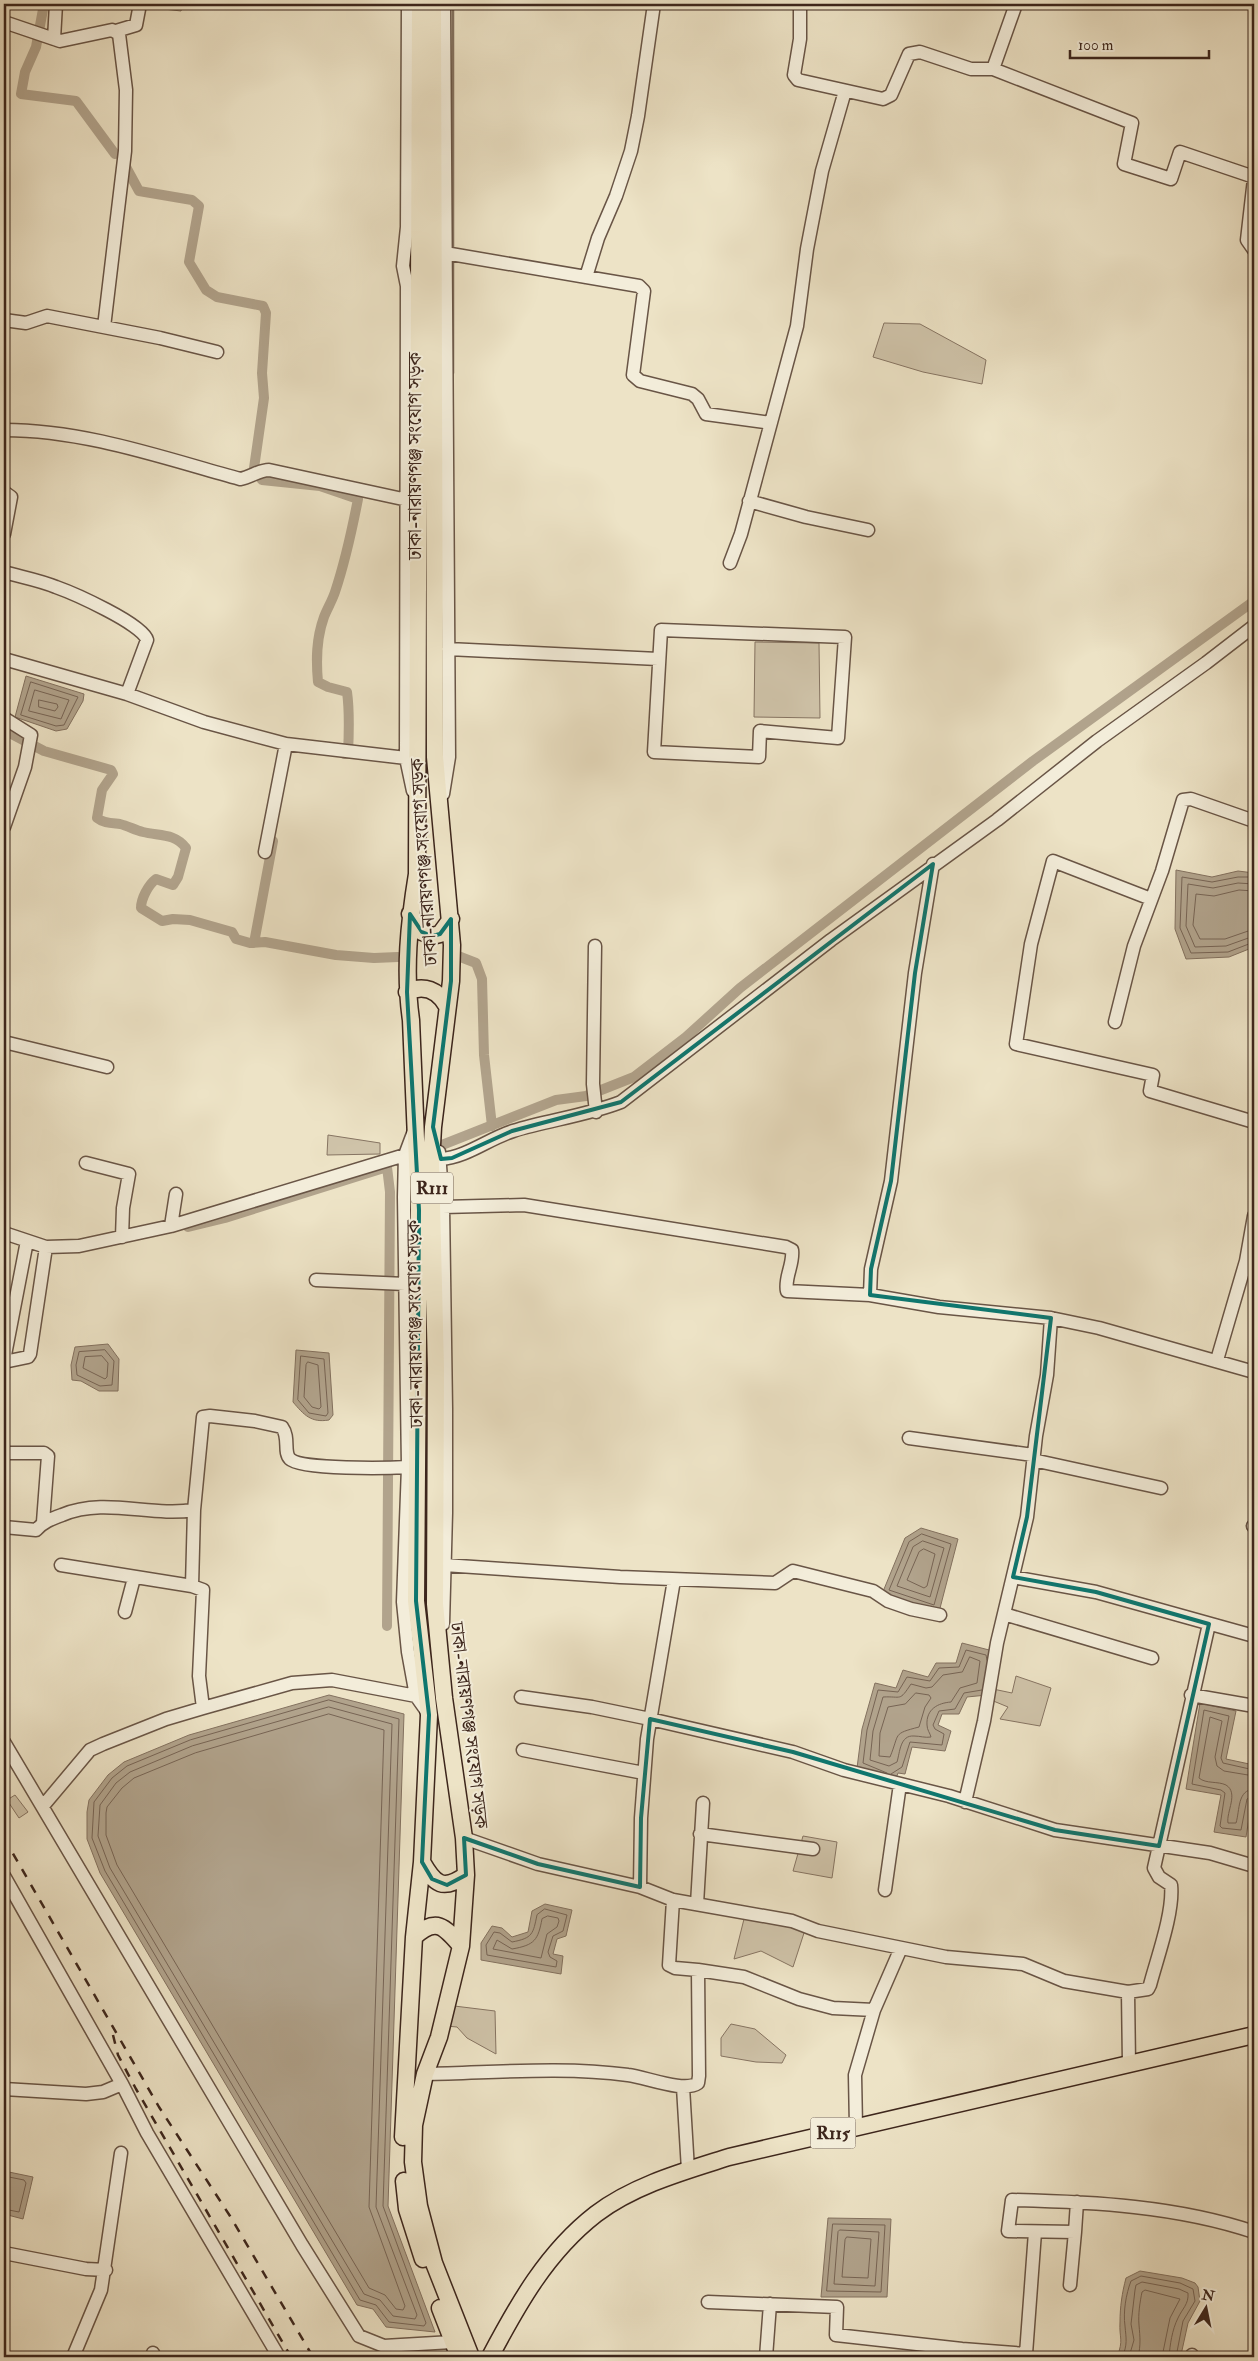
<svg xmlns="http://www.w3.org/2000/svg" width="1258" height="2361" font-family="'IM FELL Double Pica','Noto Serif Bengali',serif">
  <style>
    .green { fill: #cfc3a9; stroke: #867462 }
    .water { fill: #b1a38c; stroke: #83715f }
    .lines { fill: none; stroke-linecap: round; stroke-linejoin: round }
    .shore { stroke: #776454; stroke-width: 1 }
    .stream { stroke: #83715f; stroke-width: 2.5 }
    .canal { stroke: #b1a38c; stroke-width: 10 }
    .minor-casing { stroke: #695546; stroke-width: 15 }
    .major-casing { stroke: #3d261c; stroke-width: 19 }
    .minor { stroke: #f3edda; stroke-width: 12 }
    .major { stroke: #ede3c6; stroke-width: 16 }
    .rail { stroke: #3d261c; stroke-width: 2.5; stroke-dasharray: 9 9; stroke-linecap: butt }
    .marked { fill: none; stroke: #0f766e; stroke-width: 4; stroke-linejoin: round }
    .labels { text-anchor: middle; stroke-width: 4; stroke-linejoin: round; paint-order: stroke }
    .shield { fill: #f3edda; stroke: #746255; stroke-width: 1 }
    .shield-label { font-size: 18px; font-weight: bold; fill: #3d261c }
    .street-label { font-size: 19px; fill: #3d261c; stroke: #f3edda }
  </style>
  <rect width="100%" height="100%" fill="#ede3c6"/>
  <filter id="stains"><feTurbulence type="fractalNoise" baseFrequency=".004" numOctaves="4"/><feColorMatrix values="0 0 0 0 .2 0 0 0 0 .09 0 0 0 0 .02 0 0 0 .5 -.17"/></filter>
  <radialGradient id="worn" r=".72"><stop offset=".6" stop-color="#630" stop-opacity="0"/><stop offset="1" stop-color="#630" stop-opacity=".3"/></radialGradient>
  <!-- green -->
  <path class="green" d="M148,4h35l-2,7 -34,-4z
    M884,323l36,1 66,36 -4,24 -59,-12 -50,-15z
    M755,642l64,1 1,75 -66,-1z
    M328,1135l52,8v11l-53,1z
    M1016,1676l35,12 -11,38 -40,-7 8,-12 -17,-7 2,-11 19,4z
    M15,1795l13,17 -9,6 -12,-18z
    M803,1836l34,6 -5,36 -39,-7z
    M745,1915l47,9 12,9 -11,34 -32,-16 -27,8z
    M438,2004l57,7 1,43 -29,-16 -10,-11 -22,-2z
    M731,2024l24,5 31,26 -4,8 -26,-1 -35,-6v-18z"/>
  <!-- water -->
  <path class="water" d="M26,676l58,18 -1,7 -16,28 -11,2 -41,-14z
    M1176,870l36,7 26,-6 16,2v74l-25,10 -43,2 -11,-30z
    M108,1344l11,15 -1,32h-19l-18,-10 -9,-1 -1,-15 4,-18z
    M296,1350l33,3 4,62 -4,5c-18,3 -25,-5 -36,-18z
    M921,1528l37,11 -19,73 -57,-18 23,-56z
    M962,1643l31,8 -6,44 -20,2 -8,17h-17l-4,11 13,6 -6,20 -33,-4 -7,27 -7,-1 -3,8 -38,-13 5,-39 13,-46 21,5 7,-18 25,7 8,-14h20z
    M329,1695l75,19 -16,492 47,126 -49,-5 -13,-18 -16,-4 -257,-432 -13,-34v-27l2,-12 19,-25 16,-13 65,-27z
    M1200,1703l36,8 -10,48 28,6v33l-2,1 -6,38 -32,-5 7,-37 -35,-6z
    M545,1904l27,6 -6,26 -9,3 -4,15 10,2 -2,18 -80,-14v-17l11,-17 10,2 10,9 16,-5 4,-21z
    M4,2171l29,6 -10,42 -19,-5z
    M828,2218l63,1 -4,78h-66z
    M1140,2271l42,7 13,5 3,4 2,14 -12,22 -7,32 -64,2c7,-18 2,-18 3,-35 0,-15 2,-29 6,-44z"/>
  <g class="lines">
    <!-- shore -->
    <path class="shore" d="M31,682l47,15 -14,28 -8,1 -35,-11z
      M35,690l34,10 -8,19 -32,-8z
      M39,700l18,4 1,3 -3,4 -16,-4z
      M1254,877h-16l-26,5 -30,-5 -2,51 11,25 37,-1 26,-10
      M1254,884l-16,-1 -25,5 -25,-4 -2,42 9,21 31,-1 28,-10
      M1254,891l-15,-1 -25,6 -18,-2 -3,31 7,14h25l29,-10
      M105,1350l9,11 -2,24 -12,1 -23,-11 -1,-10 3,-13z
      M102,1356l6,7 -1,14 -2,2 -22,-11 2,-11z
      M301,1356l23,3 4,54 -2,3 -17,-3 -11,-13z
      M308,1362l10,3 3,42 -2,2 -7,-2 -8,-10 2,-32z
      M922,1534l29,10 -17,61 -45,-15 20,-48z
      M923,1541l21,7 -14,49 -33,-11 16,-39z
      M924,1549l11,5 -8,32 -3,2 -17,-8 12,-28z
      M970,1657l10,4 -3,22 -17,5 -9,14c-13,1 -25,7 -24,23 0,5 3,8 4,12 -6,1 -11,-1 -17,-1 -14,-1 -14,16 -17,26l-8,4 -19,-6 3,-29 10,-34c19,-1 16,5 28,-13l15,4 6,-1 11,-12 19,-3z
      M916,1693l13,2 2,3 -6,9 -6,20c-27,7 -19,6 -29,30l-11,-1 1,-23 8,-26 17,-3z
      M329,1700l70,19 -16,487 43,117 -2,3 -35,-4 -13,-17 -16,-5 -255,-429 -13,-33 2,-36 18,-24 15,-12 63,-26z
      M329,1707l63,17 -16,483 41,108 -2,4 -22,-3 -13,-16 -16,-6 -254,-426 -12,-32 2,-31 16,-22 14,-11 62,-26z
      M329,1714l55,16 -15,477 36,99 -2,4 -7,-1 -11,-14 -16,-7 -252,-423 -11,-30v-22l1,-6 15,-19 12,-10 61,-25z
      M1254,1770l-31,-7 -2,-5 8,-42 -25,-6 -12,74 29,6 4,3 -5,33 2,2 19,2 6,-31 7,-4
      M887,1773l-24,-10 4,-33 11,-40 20,2 9,-15 23,4 9,-13 20,-1 7,-17 20,5 1,5
      M891,1774l11,-7 8,-25 32,3 2,-11 -9,-5 -2,-4 6,-14 16,-2 9,-16 18,-3
      M1254,1776l-30,-5 -7,-5 -2,-9 7,-36 -12,-4 -11,61c7,6 19,3 27,7 13,8 0,27 2,38h8c4,-13 1,-33 18,-34
      M545,1909l22,6 -4,16 -10,5 -5,16 2,5 7,4 -1,6 -69,-12 -1,-10 8,-13 6,1 12,9c21,-4 21,-8 25,-27z
      M548,1916l10,2 1,3 -2,6 -10,7 -6,24 -48,-9 4,-9 15,9c23,-4 26,-9 30,-30z
      M4,2176l20,4 2,3 -7,29 -15,-3
      M833,2224l52,1 -4,67 -54,-1z
      M840,2230l39,2 -4,54 -41,-2 4,-52z
      M847,2237l24,2 -3,39 -26,-1 3,-37z
      M1122,2357c6,-12 4,-19 3,-31 -2,-14 1,-32 6,-45l10,-5 39,7 13,6 2,12 -12,20 -7,36
      M1129,2357l5,-17 -3,-16 4,-34 1,-5 6,-3 37,7 9,4c1,11 -6,16 -10,25 -6,12 -8,27 -9,39
      M1138,2357c3,-12 2,-20 1,-32 -1,-11 1,-23 3,-33l3,-2 35,9 -10,19 -8,39"/>
    <!-- stream -->
    <path class="stream" d="M453,251v-247
      M453,259v114"/>
    <!-- canal -->
    <path class="canal" d="M44,4l-8,43 -11,25 -4,22 55,7 39,53
      M126,167l13,24 53,9 7,6 -10,56 17,28 11,7 46,9 3,7 -4,60 2,25 -10,70 8,12 58,6 38,13c-6,31 -13,63 -23,93 -3,9 -8,17 -11,25 -8,22 -8,43 -6,65l10,5 19,5c3,21 2,41 1,62h-4
      M4,730l40,21 67,19 2,4 -11,16 -5,28c6,5 15,5 23,6 8,2 15,6 23,8 16,4 32,1 43,16l-8,29 -5,8 -17,-6c-8,6 -15,20 -15,29l21,13 11,-2 17,1 42,12 4,7 14,4 15,-1 71,13 38,3 24,-1
      M254,943l19,-102
      M458,956l18,7 6,16 2,76 8,71
      M442,1145l114,-45 30,-4 48,-19 52,-40 54,-49 293,-227 221,-160
      M387,1167l3,25 -3,434
      M188,1227l37,-9 162,-51"/>
    <!-- minor casing -->
    <g class="minor-casing">
      <path id="minor" d="M408,4l-1,223 -4,39 4,20 -1,472 7,33
        M800,4v35l-6,36 4,5 85,19 8,-4 18,-41 11,-2 51,17h22l139,54 -8,41 47,15 9,-27 74,25
        M4,22l56,19 52,-11 7,4 7,56 -1,61 -21,176
        M116,31l20,-6 4,-21
        M54,39l2,-35
        M993,69l23,-65
        M1254,179l-7,61 7,10
        M445,253l194,33 5,5 -11,84 7,6 52,13 6,5 8,15 65,9
        M586,277l12,-39 18,-42 15,-45 7,-35 16,-112
        M4,320l22,3 21,-7 113,22 57,14
        M4,430c81,0 159,28 236,49 11,-2 19,-9 29,-9l143,31
        M4,492l7,5 -7,37
        M749,501l57,16 62,13
        M730,563l11,-29 56,-208 10,-77 15,-78 23,-80
        M4,572c17,5 35,8 52,15 17,6 87,37 91,53l-20,54
        M661,630l184,7 -7,101 -78,-7 -1,26 -105,-5z
        M448,649l210,10
        M4,659l123,35 77,28 82,22 120,14
        M4,718l27,17 -6,32 -21,60
        M443,794l6,-37 -5,-753
        M265,852l21,-108
        M1151,899l-98,-38 -22,83 -15,100 137,31 -3,16 104,31
        M595,946l-2,138 3,28
        M1115,1022l19,-76 28,-75 21,-71 8,-1 63,22
        M4,1042l103,25
        M414,1131l-9,24 -1,42 4,270 -5,135 5,50 8,44 12,17
        M439,1152l4,55 3,201v105l-3,111
        M441,1159c26,-2 47,-20 72,-28 35,-11 72,-15 108,-29l210,-162 166,-120 100,-79 109,-78 48,-37
        M86,1163l43,11 -6,34 -1,29
        M443,1207l81,-2 262,42 6,3c2,14 -8,28 -5,41l83,4 69,12 112,11 48,10 155,44
        M171,1226l5,-32
        M4,1233l42,14 33,-1 92,-20 234,-71
        M316,1280l89,4
        M870,1295l1,-26 20,-88 24,-208 18,-109
        M4,1360l23,-119
        M1217,1360l29,-99 8,-45
        M4,1362l24,-5 2,-3 16,-107
        M909,1438l124,17
        M4,1453h40l4,3 -5,66
        M1033,1460l128,28
        M1253,1526h1
        M4,1527l32,3c7,-8 15,-11 26,-15 43,-18 88,2 132,-5
        M61,1565l131,21 11,4 -4,86 4,32
        M444,1565l176,12 155,6 18,-12 80,20 15,10 23,8 29,6
        M1013,1577l83,15 158,44
        M192,1586l2,-76 9,-93 7,-1 45,5 27,6c8,11 1,25 8,32 11,11 99,9 118,8
        M125,1612l9,-34
        M1004,1614l148,44
        M1191,1695l63,11
        M521,1697l71,10 58,12 143,33 51,18 105,26 106,34 155,23 44,13
        M4,1742l298,503 57,91 25,10 68,-4
        M523,1750l121,23
        M965,1802l19,-81 13,-78 30,-126 9,-81 11,-61 4,-57
        M43,1806l47,-56 13,-6 63,-25 37,-11 89,-25 40,-3 84,16
        M700,1834l113,15
        M464,1838l74,26 102,23 33,13 119,21 26,10 128,26 77,7 41,17 64,11
        M4,1876l118,208 25,49 132,224
        M640,1887l1,-69 6,-79 27,-159
        M885,1890l15,-106
        M673,1900l-4,65 6,3 23,2
        M697,1904l6,-101
        M1129,2064l-1,-72 20,-3 2,-4c7,-27 24,-73 21,-100l-12,-8 -5,-9 55,-244
        M425,2074c67,-1 136,-8 203,1 18,2 56,18 70,8l1,-7 -1,-106 46,7 55,22 34,9 41,2
        M683,2087l5,83
        M4,2089l82,5 17,-2 19,-8
        M856,2127l-1,-52 19,-65 27,-62
        M1077,2202l-2,30 -67,-1 4,-31c81,2 165,6 242,32
        M4,2253l82,16 20,1
        M1070,2285l5,-53
        M708,2302l129,5 -1,28 126,14 64,5 9,-122
        M73,2357l28,-67 20,-137
        M152,2357l1,-4
        M766,2357l4,-53
        M1192,2357v-2"/>
    </g>
    <!-- major casing -->
    <g class="major-casing">
      <path id="major" d="M433,4l2,753 17,188 -1,36 -18,146 -2,36 5,205 -1,236 9,94 20,140 2,37 -5,71 -22,91 -14,37 -11,51 -1,37 6,44 15,57 37,94
        M410,914l12,18 10,4 8,-2 11,-15
        M407,992c17,-8 31,-2 40,14
        M422,1862c13,23 21,29 44,13
        M414,1937c22,-20 30,-11 47,9
        M403,2137l11,-200 8,-75 7,-147 -13,-114 3,-391 -8,-190c-7,-49 -2,-97 6,-146l3,-870
        M404,2181l3,28 16,50
        M440,2308l19,49
        M490,2357c28,-53 57,-105 106,-143 38,-29 89,-43 133,-57l525,-122"/>
    </g>
    <!-- minor -->
    <use href="#minor" class="minor"/>
    <!-- major -->
    <use href="#major" class="major"/>
    <!-- rail -->
    <path class="rail" d="M4,1838l155,269 71,109 83,141
      M113,2035l5,20 18,34 155,268"/>
  </g>
  <!-- marked area -->
  <path class="marked" d="M933,864l-18,109 -24,208 -20,88 -1,26 181,23 -24,199 -14,60 83,15 113,32 -50,222 -104,-16 -262,-78 -143,-33 -9,99 -1,69 -102,-23 -74,-26 2,37 -19,10 -15,-6 -10,-17 7,-147 -13,-114 3,-391 -12,-218 3,-78 12,18 10,4 8,-2 11,-15v62l-18,146 8,32 11,-1 60,-27 109,-29z"/>
  <g class="labels">
    <!-- shield labels -->
    <g class="shield">
      <rect x="411" y="1172.5" width="42" height="31" rx="4"/>
      <rect x="810.5" y="2117.5" width="45" height="31" rx="4"/>
    </g>
    <g class="shield-label">
      <text x="432" y="1194">R111</text>
      <text x="833" y="2139">R115</text>
    </g>
    <!-- street labels -->
    <g class="street-label">
      <text transform="translate(414 456) rotate(-90)" y="7">ঢাকা-নারায়ণগঞ্জ সংযোগ সড়ক</text>
      <text transform="translate(423 862) rotate(-94)" y="7">ঢাকা-নারায়ণগঞ্জ সংযোগ সড়ক</text>
      <text transform="translate(414 1324) rotate(-91)" y="7">ঢাকা-নারায়ণগঞ্জ সংযোগ সড়ক</text>
      <text transform="translate(470 1725) rotate(83)" y="7">ঢাকা-নারায়ণগঞ্জ সংযোগ সড়ক</text>
    </g>
  </g>
  <!-- margin -->
  <rect width="1258" height="2361" fill="none" stroke="#ede3c6" stroke-width="20"/>
  <rect x="5" y="5" width="1248" height="2351" fill="none" stroke="#3d261c" stroke-width="2.5"/>
  <rect x="10" y="10" width="1238" height="2341" fill="none" stroke="#3d261c"/>
  <!-- north arrow -->
  <g transform="translate(1206 2308) rotate(10)" stroke="#f3edda" stroke-width="4" paint-order="stroke">
  <path d="M0-4L9 19L0 12L-9 19Z" fill="#3d261c"/>
  <text y="-8" font-size="14" font-weight="bold" text-anchor="middle" fill="#3d261c">N</text>
  </g>
  <!-- scale -->
  <path d="M1070 50v8h139v-8" fill="none" stroke="#3d261c" stroke-width="2.5"/>
  <text x="1078" y="50" font-size="15" fill="#3d261c" stroke="#f3edda" stroke-width="4" paint-order="stroke">100 m</text>
  <rect width="100%" height="100%" filter="url(#stains)"/>
  <rect width="100%" height="100%" fill="url(#worn)"/>
</svg>
